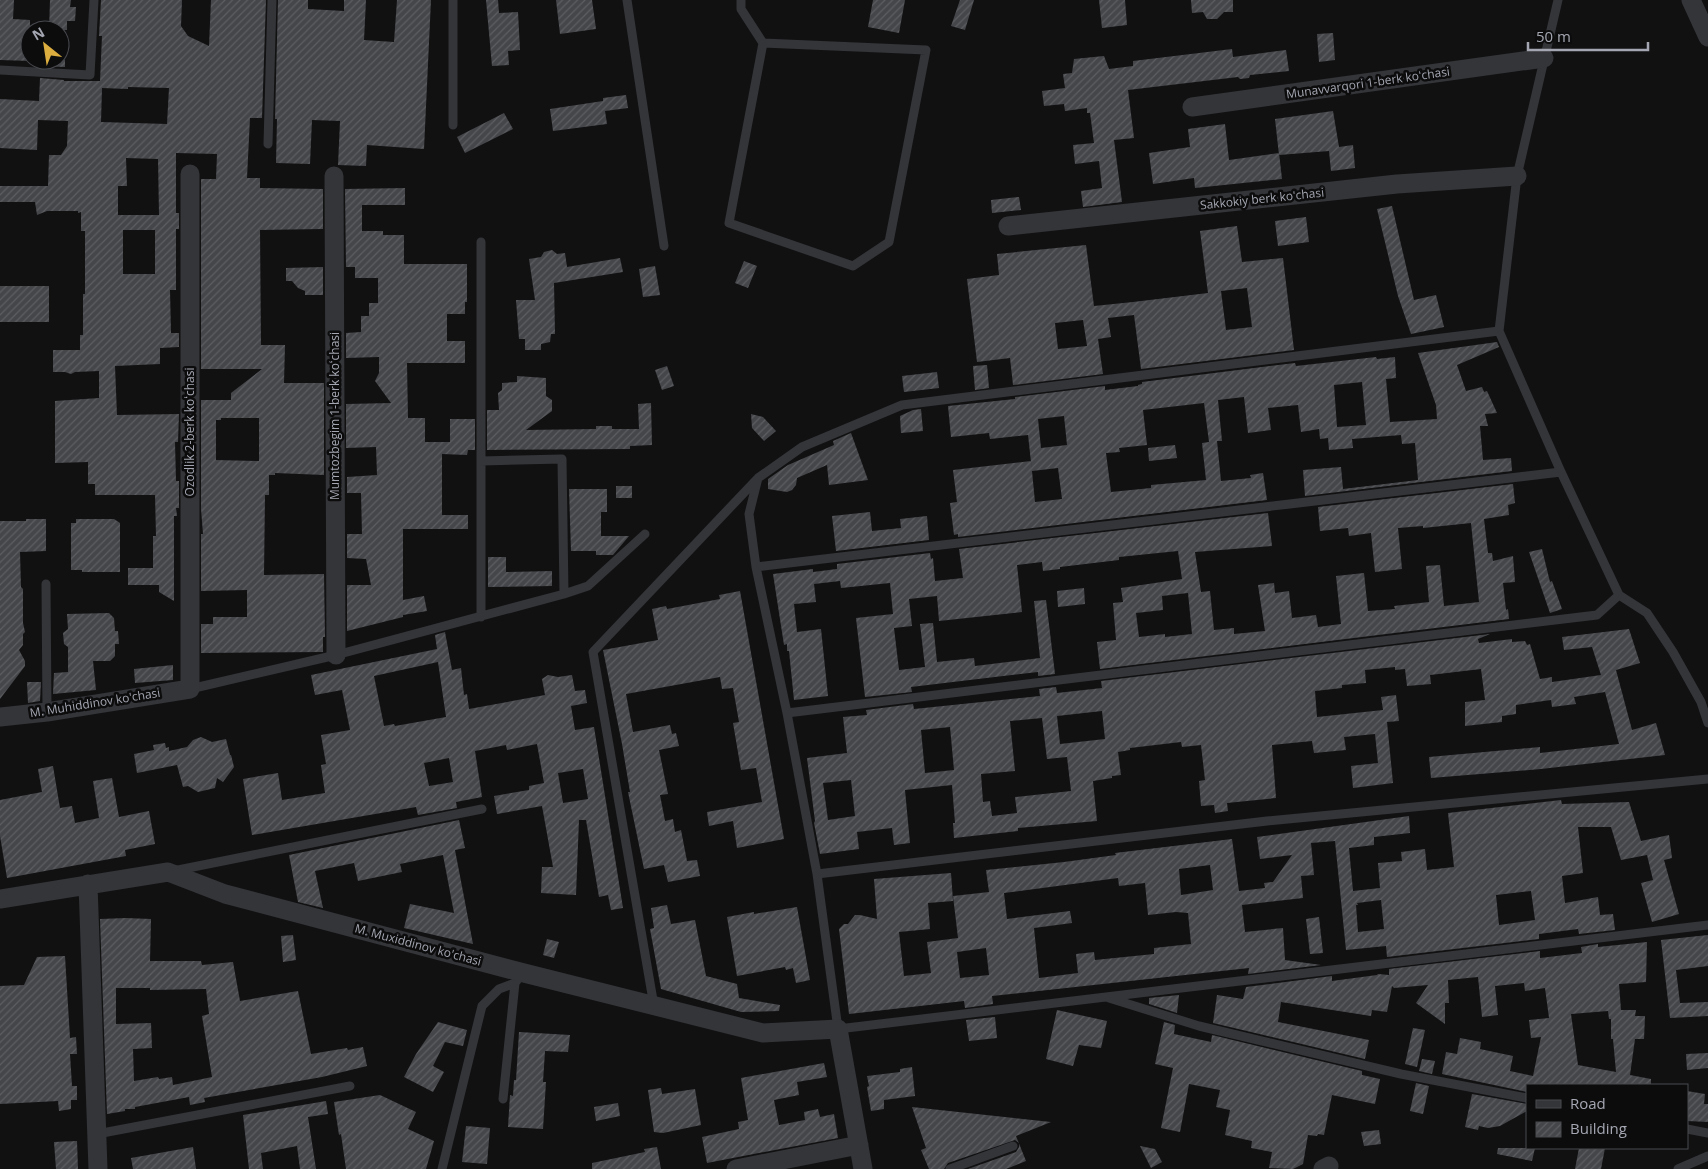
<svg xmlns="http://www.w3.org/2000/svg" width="1708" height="1169" font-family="'Open Sans',sans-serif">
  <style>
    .building { fill: url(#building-hatch); fill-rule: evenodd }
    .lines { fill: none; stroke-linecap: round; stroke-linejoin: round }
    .lane { stroke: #343539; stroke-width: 9 }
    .street { stroke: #343539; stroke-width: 19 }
    .labels { text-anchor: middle; stroke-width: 5; stroke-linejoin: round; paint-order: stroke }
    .street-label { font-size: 12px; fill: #a4a7b1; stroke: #0c0c0d }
  </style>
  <defs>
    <pattern id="building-hatch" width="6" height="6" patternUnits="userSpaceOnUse" patternTransform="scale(1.25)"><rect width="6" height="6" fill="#45464a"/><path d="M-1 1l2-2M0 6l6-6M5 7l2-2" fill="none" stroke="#5d5e62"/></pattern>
  </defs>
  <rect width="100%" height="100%" fill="#111112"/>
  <!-- building -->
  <path class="building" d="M0,0h14l-1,19 17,1v41l-30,-1z
    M50,0h21l-1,7h6l-1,14h-8v9h-18z
    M101,0h81l-1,26 7,10 21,10 2,-46h55l-4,118h-12l-3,60h13v10l63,1v40l-63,1 1,115h24l-1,38h40v92l-49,-2v2h-6v20h-4l-1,80 60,-1 1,63h-2v15l-122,1v-29h12v-7h34v-27l-46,1v-57h2l-2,-25v-109h30v-7l31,-24h-61v-190h15l1,-25 -41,-1v60h3v16h-3v61h-6l1,43h8v14l-19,1v16l-45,2 2,49 62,-1 -1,28h-3l1,39h3v27h-3l1,8h-3v85l-15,-9v-7h-31v-17h25v-32h3l-1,-41h-60v-11h-7v-22l-33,1v-62l44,-3v-27l-24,1 -4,2 -6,-2h-12v-22h27v-15h3v-41h2v-63h-4v-19l-3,1v-2h-31l-10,4 -2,-13h-35v-16h48l1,-31h12l6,-9 1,-25 -30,-1 -1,30 -37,-2v-49l39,2 1,-23 24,2v1h36l2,-45h-3zM128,87l41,1 -2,36 -66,-2 1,-34 26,1zM126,158l32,1 1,56h-41v-29h9zM123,230h32v44h-32zM221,418h38v43l-43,-1v-40h5z
    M278,0h30v9l36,2v-11h22l-2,40 30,2 3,-42h34l-7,149 -57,-4 -1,21 -28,-1 2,-44 -28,-1 -2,44 -34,-1 1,-44h-2z
    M486,0h12l1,13 19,-1 2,38 -12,1 1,14 -17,1z
    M556,0h36l4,29 -36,5z
    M873,0h32l-6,33 -31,-6z
    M960,0h14l-9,30 -14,-4z
    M1099,0h26l2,25 -25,3z
    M1191,0h42v12h-9l-7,7h-10l-4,-7 -11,1z
    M1333,33l2,27 -16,2 -2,-28z
    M1232,49l1,8 53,-7 3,21 -39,4 -1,3 -9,1 -2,-2 -110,13 6,48 -20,2 8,62 -39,5 -2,-16 21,-3 -3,-27 -24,3 -2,-19 21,-2 -4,-30h-3v-5l-22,3 -1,-7 -20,2 -2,-15 23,-3 -2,-14 9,-1 2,-14 30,-3 5,13 24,-3v-5z
    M41,60h24v7l-24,-1z
    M626,95l2,13 -23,3 2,13 -54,7 -3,-22 53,-8v-3z
    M1333,111l6,36 14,-2 2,23 -24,3 -2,-20 -50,4 -4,-36z
    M504,113l9,16 -48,24 -8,-16z
    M1225,124l4,36 50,-7 3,26 -87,9 -1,-10 -41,6 -4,-31 41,-6 -2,-18z
    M405,188v17h-43v26h21v4h21v29h63v38h-2v12h-18v27h18v22h-58l1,55h17v24h25v-23h25v31h-7l-1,5 -25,-1v61h26v14h-65v71l21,-4 3,15 -24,4v2l-56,14v-46h24l-5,-26 -19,-1v-24h15l-1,-41h-14v-16l30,-2 -1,-28 -30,1v-44l45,-1 -16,-22 4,-8v-16l-33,1v-25l15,-1v-16h8v-13h9v-25h-23v-11h-9l-1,-78z
    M1019,197l2,13 -29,3 -1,-13z
    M1392,206l22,94 22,-5 8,32 -33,7 -13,-38 -21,-87z
    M1306,217l3,25 -31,4 -3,-25z
    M1237,226l5,36 41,-4 11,92 -153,19 -7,-54 -26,3 3,19 -13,2 5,35 -90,11 -3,-27 -33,4 -10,-83 32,-4 -2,-21 89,-9 8,61 39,-4 75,-9 -8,-62zM1247,288l5,39 -26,3 -5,-39zM1083,320l4,26 -29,3 -3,-26z
    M552,250l5,4 8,-1 2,14 53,-9 3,14 -69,11 1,51h-4l-1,8 -9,2v6h-16v-11h-6l-3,-39h19l-6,-41 12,-2 3,-5z
    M744,261l13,5 -9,22 -13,-5z
    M655,266l5,29 -17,2 -4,-28z
    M323,267v28h-18v-4l-7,-3 -6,-7h-6v-13z
    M0,286h49v36h-49z
    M1497,342l2,5 -42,18 9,26 16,-4 2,5 3,-1 10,22 -12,1 3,12h-8l3,34 28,-2 1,13 -207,25 -2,-26 38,-3 2,22 75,-9 -3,-37 -13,1 -1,-9 -49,4 1,9 -24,2 -1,-12 -8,1 -1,-10 -18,3 -3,-27 -30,3 3,22 -23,3 -4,-36 -26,3 4,41h-5l4,40 30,-3 -1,-3 13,-2 4,27 -309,37v-3l-4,1 -4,-32 7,-1 -4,-32 78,-9 4,41 27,-3 -4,-31 -26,3 -4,-36 -38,4 -1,-6 -38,4 -3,-31 67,-7v-2l90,-11v4l33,-4v-1l4,-1v-2l153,-19 1,3 80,-9 1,2 18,-2 1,21 -10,1 4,43 47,-3 -1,-14 -18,-52zM1362,382l4,43 -29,2 -3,-42zM1204,403l5,39 -7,1 4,37 -55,5v3l-40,4 -5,-39 14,-1 -1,-4 28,-3 -4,-35zM1064,416l3,29 -26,3 -3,-29z
    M987,365l2,23 -14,2 -2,-24z
    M667,366l7,20 -12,4 -7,-20z
    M937,372l2,16 -35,4 -2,-16z
    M517,376l29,2v18l6,4v11l-26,19 70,-1v-3h16v3h27l-1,-25 13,-1 1,42 -22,1v3l-143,1v-40h12l-1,-17 4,-3v-7l15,-1z
    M921,409l2,22 -22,2 -1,-17 13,-6z
    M751,414l12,3 13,14 -12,10 -12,-13z
    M851,433l17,47 -39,5 -2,-20 -30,13 -1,7 -4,5 -5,2 -19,-3v-10l20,-14 46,-20 -1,-4z
    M1175,445l2,13 -28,3 -1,-13z
    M1513,484l2,19 -7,2 1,10 -25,4 4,34h4l1,8 20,-5 2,26 -12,1 3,27 2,-1 1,10 -409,50 -3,-27 19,-2 -3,-37 10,-1 -2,-14 61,-9 -4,-28 -59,6v3l-59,7v2l-17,2 -1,-9 -25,3 5,47 -83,9 -2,-25 -28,3 3,27 -18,2 5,42 26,-3 -5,-43 13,-1 4,39 37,-4 1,8 65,-8 -6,-57 12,-1 9,74 -17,2v-4l-127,15 1,5 -47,5 -9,-79 37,-4 -3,-31 -49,5 -1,-7 -26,3 2,18 -22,2 3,28 24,-3 7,67 -34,4 -5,-49h-2v-7l-3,1 -11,-71 40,-5v3l24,-3v-5l93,-11 1,6 2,-1 2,23 28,-3 -4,-29 309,-36 4,33 -77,6 6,40 9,-1 4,39 20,-2v6l31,-3 -7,-46 16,-2 1,10 14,-2 3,27 24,-3 2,12 23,-3 -5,-48 28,-3 4,38 27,-2 -1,-3 35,-4 -3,-36 14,-1 4,41 35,-4 -8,-79 -48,5v-2l-25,2 4,41 -27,3 -4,-39 -22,3 -1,-8 -28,3 -2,-24zM1188,593l4,41 -27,3v-3l-26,3 -3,-24 27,-3 -1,-14z
    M616,486h16v12h-16z
    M569,489h38v23h-6v24h28l-16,19h-17v-4h-25z
    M870,512l2,19 29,-3 -1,-9 27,-3 2,24 -93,11 -4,-35z
    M26,519h20v32l-26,1 1,35 2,2v34l2,9 -2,2v11l-4,5 6,11v5l-25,33v-178h26z
    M76,519h38l6,4v49h-38v-2h-11v-47h5z
    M1542,549l8,33 2,-1 10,28 -12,4 -21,-61z
    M488,557h18v15l46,-1v15l-64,1z
    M1084,588l1,16 -27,3 -1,-16z
    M740,591l44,248 -47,9 -4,-27 -24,5 -2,-14 55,-10 -6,-34 -15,2 -8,-47 6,-1 -6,-34 -11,1 -2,-12 -94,17 7,38 37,-7 2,9 4,-1 3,13 -20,4 9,44 -8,1 5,26 8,-2 2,13 6,-2 6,31 10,-1 3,16 -32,6 -4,-17 -20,4 -16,-77h2l-8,-48 -19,-94 55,-10 -6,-31 14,-3 1,3 53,-10 -1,-4z
    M109,613l5,5 1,13h3l1,13h-4v12l-5,5h-17l3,29 -43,4 1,-21 14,-1v-25l-4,-3 -1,-11 5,-4 -1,-15z
    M1629,629l11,34 -24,7 16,60 24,-7 9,32 -124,14 -110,9 -2,-21 111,-10v6l79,-9 -14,-52 -31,5 2,7 -24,3 -1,-7 -35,5v9l-14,2v6l-37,4v-24l20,-2 -4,-31 -51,6 1,9 -24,2 -2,-17 -10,1v-3l-30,3 1,13 -24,2v3l-27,3 2,26 66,-7 -2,-13 15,-2 3,26 -12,1 6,61 -40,5 -2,-22 27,-3 -3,-29 -31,3 2,13 -32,3 -2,-12 -40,4 4,53 -49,5 1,8 -13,2 -1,-8 -13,1 -2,-25 6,-1 -4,-35 -19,2 -1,-5 -51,6v2l-12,2 3,23 -9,1v2l-19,3 4,40 -79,7v3l-64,7 -1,-15h2l-3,-38 -47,5 5,53 -16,2 -2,-17 -35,4 2,17 -39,5 -6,-31 1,-2 -8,-63 40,-5 -4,-36 24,-2 -1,-5 47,-6 1,5 126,-13 -1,-7 17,-2 1,6 45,-5 -1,-7 389,-47 -12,5 1,4 33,-4v3l13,-1 2,4 3,-1 10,35 12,-2v5l49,-7 -9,-28 -28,3 -2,-13zM1102,711l3,28 -45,5 -3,-28zM1042,718l5,41 20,-2 4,34 -56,6 2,16 -25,3 -2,-15 -7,1 -2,-28 34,-3 -5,-50zM950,727l4,43 -29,3 -4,-43zM851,780l4,36 -27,4 -5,-37z
    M445,632l7,38 9,-2 3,27 3,-1 2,15 76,-14 -3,-16 6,-4 10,2 14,-2 3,16 10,-1 2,13 -16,3 4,24 19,-3 29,181 -12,2 -3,-15 -9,2 -13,-77h-7l-3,75 -35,-2 1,-26h11l-11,-61 -45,8 -3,-18 35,-6v-4l15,-3 -7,-39 -30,6 -1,-5 -31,6 7,46 -26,5 1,6 -39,7 -2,-8 -164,28 -9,-56 35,-6 4,27 43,-7 -4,-28 5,-1 -5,-29 29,-5 -8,-40 -27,5 -4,-20 126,-26 -2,-14zM438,662l8,55 -51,9 -1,-2 -10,2 -10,-50zM449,758l4,24 -24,4 -5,-23zM583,769l5,30 -25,4 -5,-30z
    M173,665v15l-38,3 -1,-14z
    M27,682h14l-1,19 -12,2z
    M201,737l11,5 14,-3 4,16h1l3,12 -11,15 -6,-4 -2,10 -17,4 -10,-6 -5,1 -6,-22 -40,8 -3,-19 20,-4 -1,-5 12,-2 1,5 3,-1v4l18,-4 6,-7z
    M53,766l7,42 12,-2 3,17 24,-5 -6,-37 19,-3 7,39 30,-6 6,33 -30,6 1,6 -119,22 -7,-42v-36l42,-8 -4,-23z
    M1561,800l1,4 67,-2 12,39 28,-6 3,23 -8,2 15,54 -27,8 -11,-39 12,-3 -6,-25 -26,5 -10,-33h-33l5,46 -21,3 3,27 33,-6 2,18 13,-1 2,16 -36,4 -1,-5 -39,5v5l-152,18 -1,-11 -40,4 -11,-109 -24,2 3,32 -13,1 2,22 -61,7 3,27 38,-4 2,32 36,5 -73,9 1,-6 -257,28 1,8 -28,4 -1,-7 -115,13 -10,-85 5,-5h4l7,-9h5l17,4 -3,-40 77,-6 2,28 -25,2 2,26 -31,3 5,44 27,-3 -4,-31 31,-4 -5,-42 36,-4 -3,-22 78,-8 52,-7 -1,-2 117,-14 7,52 26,-3 -1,-5 9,-1 19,-27 -32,4 -3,-22 152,-21 1,17 -36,4v8l-25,3 4,43 27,-3 -2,-25 24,-2 -1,-9 24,-3 2,21 27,-3 -6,-54zM1210,865l3,25 -32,5 -2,-26zM1118,878l1,8 26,-3 3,32 28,-3 12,1 3,31 -37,4v6l-59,6 -1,-8 -18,2 2,19 -39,5 -5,-50 38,-5 -2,-12 -63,8 -3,-26zM1531,891l4,29 -36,5 -3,-30zM1381,900l3,29 -26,3 -2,-27h2l-1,-2zM986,948l3,27 -29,3 -3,-26z
    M459,820l6,28 -10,2 18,94 -69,-16 6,-24 44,9 -11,-58 -43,9 2,8 -44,9 -4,-18 -39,8 8,37 -25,-6 -9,-47z
    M667,905l4,19 24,-4 11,56 31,8 2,14 41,7 -1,6 -38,1 -80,-23 -11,-60 4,-1 -3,-20z
    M797,907l13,73 -14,3 -3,-15 -7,2 -1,-3 -48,9 -10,-59 27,-5v2z
    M1319,917l4,36 -13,1 -4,-35z
    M126,918l25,1 -1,42h51l1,4 31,-3 7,39 58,-10 13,63 36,-6 1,2 15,-3 4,19 -45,11 -118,21 1,4 -15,3 -1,-8 -54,10v2h-10v2l-18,3 -7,-195zM116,988h34v2l56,-1 3,25 -7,2 10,61 -39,8 -1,-8 -13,2 -1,-2 -24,4 -1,-32 19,-1 -1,-25 -35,1z
    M293,935l3,25 -13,2 -2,-26z
    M1708,935v31l-32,4 4,33 28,-1v14l-38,2 -9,-78z
    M547,939l12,3 -5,16 -11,-3z
    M1647,942l-1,40 -27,2 2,26h15l-1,6h10l-1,23h-9l-5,36 21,4v6h-124v7l-85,-18 4,-22 11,2 3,-16 21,4 -1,7 33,7 -3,15 23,5 8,-39 -10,1 -2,-18 20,-2 -4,-30 -20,3 -1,-8 -29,3 3,29 -16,2 -4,-40 -30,3 1,23h-4v21l-29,-21 12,-18 -34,3 -2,-2 -5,26 -15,-2 -1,6 -90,-14 -3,20 91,18 -4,19 -152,-36 4,-28 26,4 3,-12 86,-11v5l45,-6 1,-1 11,1v-6l151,-18v7l42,-5 -1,-6 17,-3v3zM1608,1011l1,8h2v20h2l3,33 -38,-7 -7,-51z
    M65,956l5,82 6,-1 1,17h-7l2,32h5v14h-6v9l-12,2 -1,-10 -58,3v-118l24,-1 13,-28z
    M1179,995l-2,18 -28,-9v-6z
    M1057,1010l50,11 -6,27 -22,-3 -6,21 -27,-7z
    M995,1017l2,21 -28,3 -3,-21z
    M438,1022l29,8 -4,16 -18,-4 -12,24 11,6 -11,20 -29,-15 12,-23z
    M1164,1022l11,3 -1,9 37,8 1,-7 150,36v4l18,4 -5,25 -43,-9 -8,40 -6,-1 -1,2 -9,-1 -5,29 -10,5 -24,-1 3,-16 -21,-4 1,-7 -27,-6 5,-25 -14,-3 4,-17 -31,-6 -9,48 -19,-4 12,-60 -18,-4z
    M1413,1028l12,2 -8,37 -12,-3z
    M519,1032l51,3 -2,17 -23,-1 -2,31h3l-3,47 -35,-2 2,-32 3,1 1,-16h2z
    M1708,1053v15l-21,2 -1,-16z
    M1422,1059l13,2 -3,13 -13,-3z
    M824,1063l3,14 -30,5 2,13 -25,5 5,25 26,-5 -1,-8 14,-3 2,8 14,-3 4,24 -131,25 -5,-26 37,-8 -1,-7 10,-2 -7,-42z
    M912,1067l3,29 -31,4v9l-13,2 -4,-24 2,-1 -2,-10 33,-4v-3z
    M1416,1083l13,3 -6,28 -13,-3z
    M661,1088l1,6 33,-5 6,36 -38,8 -9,-1 -6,-42z
    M1687,1091l18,3 -1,10h4v18l-21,-1z
    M1472,1094l55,10v7l-27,15 -12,2 -9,-2 -1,4 -13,-3z
    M380,1095l36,17 -8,17 26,12 -8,28h-80l-5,-35 -2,1 -5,-33z
    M326,1101l2,13 -20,3 8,52h-16l-3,-23 -36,7 2,16h-14l-6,-54z
    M618,1103l2,13 -24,5 -2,-14z
    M912,1107l102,11 37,4 -35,14 10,25 -20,8h-38l48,-17 3,-5v-4l-4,-3 -67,23 -4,6h-15l-8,-19 5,-2z
    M466,1126l24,2 -3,36 -25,-2z
    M1379,1130l2,14 -17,2 -3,-14z
    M77,1141l1,28h-22l-2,-27z
    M1140,1146l15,3 7,13 -11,6z
    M193,1147l3,22h-63l-2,-11z
    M657,1147l4,22h-69v-6l53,-11 -1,-3z
    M1498,1148h37l-3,13 -35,-7z
    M1579,1148h26l-4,21h-26z"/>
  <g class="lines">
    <!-- lane -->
    <path class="lane" d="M627,0l37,246
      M741,0v9l22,34 -34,180 124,43 36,-24 37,-192 -163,-7
      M1558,0l-41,176 -18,155 62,141 58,123 28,18 26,39 28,50 7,21
      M0,70l90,5 4,-75
      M453,125v-125
      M268,144l4,-144
      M481,242v375
      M481,461l81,-2 2,135
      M758,478l-9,36 7,53 31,146 30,161 21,155 870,-104
      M756,567l805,-95
      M46,584l1,128
      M190,689l146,-34 228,-61 24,-8 57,-52
      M787,713l810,-98 22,-20
      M173,871l309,-62
      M817,874l450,-53 441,-42
      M1109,998l90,28 202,48 126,24
      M654,1006l-61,-354 165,-174 44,-31 100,-42 597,-74
      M503,1099l12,-116
      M1687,1129l21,4
      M97,1134l253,-48
      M442,1169l40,-163 17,-17 16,-6 8,-10
      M950,1169l63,-23
      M1678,1169l30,-13"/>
    <!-- street -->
    <path class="street" d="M1691,0l17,37
      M1192,107l352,-49
      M334,176l2,479
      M1008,226l389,-42 120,-8
      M0,717l47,-5 143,-23v-515
      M88,884l10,285
      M0,899l168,-27 57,22 299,79 239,60 75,-4 25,140
      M736,1169l123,-24
      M1323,1169l6,-3"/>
  </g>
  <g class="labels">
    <!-- street labels -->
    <g class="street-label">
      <text transform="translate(1368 83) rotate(-8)" y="4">Munavvarqori 1-berk koʻchasi</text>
      <text transform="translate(1262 199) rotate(-6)" y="4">Sakkokiy berk koʻchasi</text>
      <text transform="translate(335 416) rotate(-90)" y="4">Mumtozbegim 1-berk koʻchasi</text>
      <text transform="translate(190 432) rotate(-90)" y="4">Ozodlik 2-berk koʻchasi</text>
      <text transform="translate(95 703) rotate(-9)" y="4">M. Muhiddinov ko'chasi</text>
      <text transform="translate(418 945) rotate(15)" y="4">M. Muxiddinov ko'chasi</text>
    </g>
  </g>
  <!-- legend -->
  <rect x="1526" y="1084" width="162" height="65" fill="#0c0c0d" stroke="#494a4f"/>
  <rect x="1536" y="1100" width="25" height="8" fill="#343539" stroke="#494a4f"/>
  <text x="1570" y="1109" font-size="15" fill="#a4a7b1">Road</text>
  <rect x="1536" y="1122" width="25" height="15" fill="url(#building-hatch)" stroke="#494a4f"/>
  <text x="1570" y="1134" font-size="15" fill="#a4a7b1">Building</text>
  <!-- north arrow -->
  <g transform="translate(45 45) rotate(330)"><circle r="24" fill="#0c0c0d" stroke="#494a4f"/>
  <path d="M0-4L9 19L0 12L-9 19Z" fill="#dcae3f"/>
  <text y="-8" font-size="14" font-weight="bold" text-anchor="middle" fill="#a4a7b1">N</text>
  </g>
  <!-- scale -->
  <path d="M1528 42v8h120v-8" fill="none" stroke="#a4a7b1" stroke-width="2.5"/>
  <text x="1536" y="42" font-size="15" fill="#a4a7b1" stroke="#0c0c0d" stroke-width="4" paint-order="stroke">50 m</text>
</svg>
